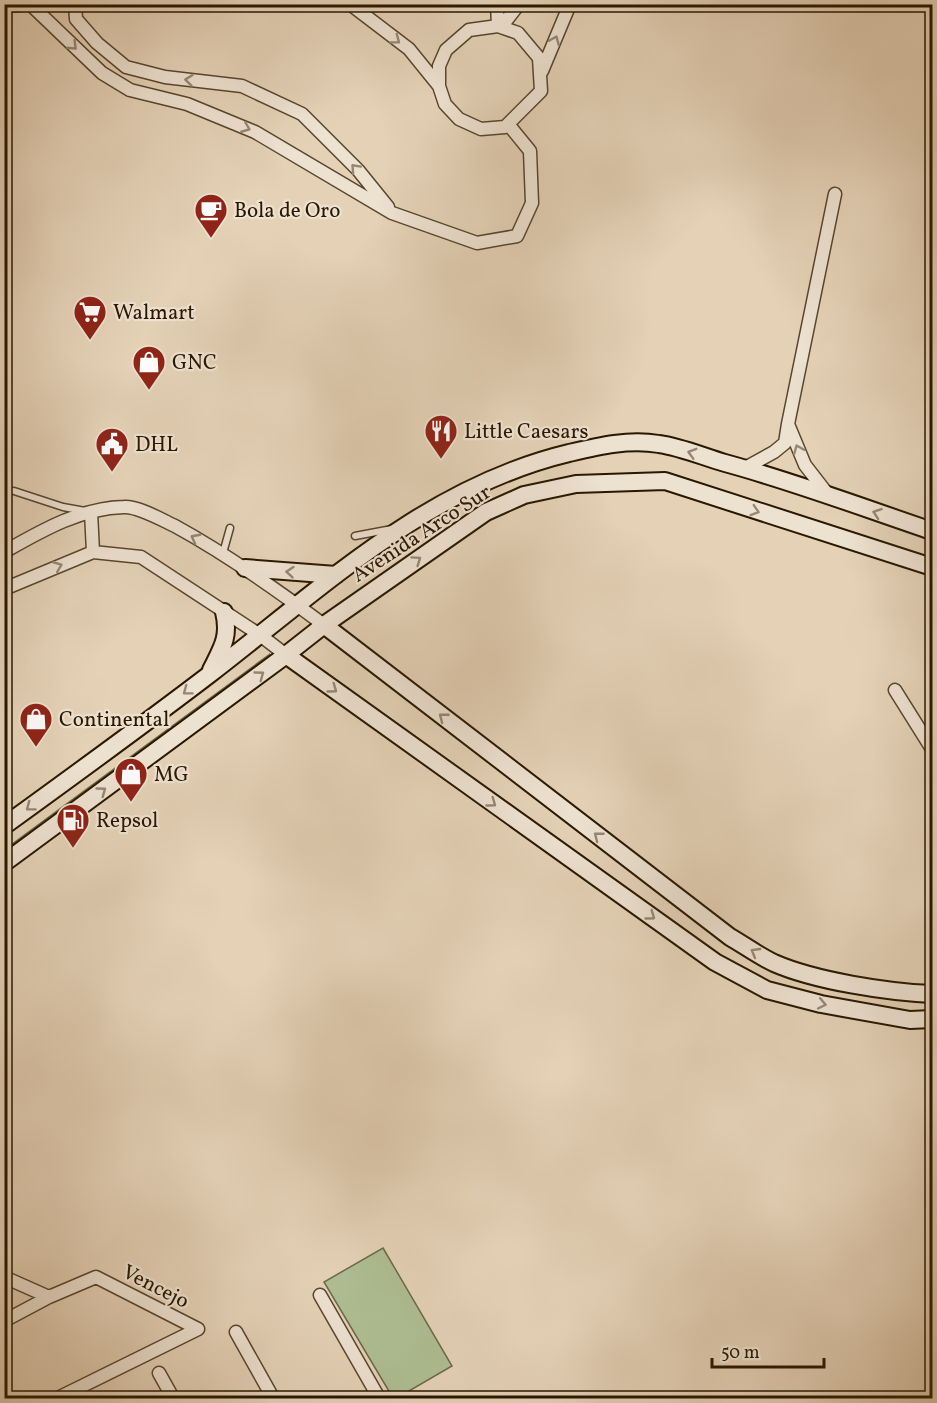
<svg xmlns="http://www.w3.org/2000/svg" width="937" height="1403" font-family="Vollkorn,serif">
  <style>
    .green { fill: #aebd92; stroke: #6c6a4a; stroke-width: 1.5 }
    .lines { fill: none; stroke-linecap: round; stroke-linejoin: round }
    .lane-casing { stroke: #58462e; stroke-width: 9 }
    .street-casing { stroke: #58462e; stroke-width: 15 }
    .secondary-casing { stroke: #291801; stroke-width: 20 }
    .lane { stroke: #ede1d0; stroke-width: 6 }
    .street { stroke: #ede1d0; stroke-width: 12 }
    .secondary { stroke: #ede1d0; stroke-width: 16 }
    .oneway { stroke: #958773 }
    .labels { text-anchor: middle; stroke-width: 4.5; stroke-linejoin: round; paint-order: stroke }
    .poi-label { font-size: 21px; fill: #291801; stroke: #ede1d0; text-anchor: start }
    .street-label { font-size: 21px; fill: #291801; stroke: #ede1d0 }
  </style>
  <rect width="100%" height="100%" fill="#e4d1b6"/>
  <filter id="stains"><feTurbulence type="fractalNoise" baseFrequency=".00333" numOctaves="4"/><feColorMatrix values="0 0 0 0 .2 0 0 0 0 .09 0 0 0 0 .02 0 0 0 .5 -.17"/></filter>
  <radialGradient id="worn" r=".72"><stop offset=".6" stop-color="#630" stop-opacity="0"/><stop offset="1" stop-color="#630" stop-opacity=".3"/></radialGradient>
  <!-- green -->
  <path class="green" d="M270,654l-141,118 -124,91 -1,-13z
    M383,1248l69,118 -55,32h-4l-69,-116z"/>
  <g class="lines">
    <!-- lane casing -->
    <g class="lane-casing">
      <path id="lane" d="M14,491l49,16 22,4
        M355,536l37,-7
        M223,553l7,-25"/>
    </g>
    <!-- street casing -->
    <g class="street-casing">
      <path id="street" d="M30,4l72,69 28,17 57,14 68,28 137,81 85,30 40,-7 15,-33 -2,-52 -22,-27
        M75,4l1,15 21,24 29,24 39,10 77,9 60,28 56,56 30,37
        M350,4l59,45 30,37 6,18 14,15 22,10 24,-2 36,-36 -2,-33 -21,-25 -20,-7 -29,4 -23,20 -7,16v20
        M497,4l1,22
        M4,6l31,-2
        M502,26l17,-22
        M542,71l28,-67
        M788,424l47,-230
        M745,468l29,-16 11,-9 3,-19 17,41 24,31
        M91,512l2,40
        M4,552c37,-21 76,-44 120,-45 14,-1 38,13 51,19 53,29 101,63 149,99
        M4,589l89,-37 48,5 119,78 26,20
        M895,690l37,59
        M4,1277l45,20
        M320,1295l59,103
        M4,1321l45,-24 47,-20 102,52
        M236,1332l37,66
        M159,1373l14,25
        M58,1398l140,-69"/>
    </g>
    <!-- secondary casing -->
    <g class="secondary-casing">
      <path id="secondary" d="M245,568l91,7
        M324,625l406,312c14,8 29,19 44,26 41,18 113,29 158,31
        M286,655l429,307 52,28 54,14 89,16 22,-1
        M211,670c11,-22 19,-33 13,-58
        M4,826c69,-50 138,-100 206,-152 113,-87 217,-187 359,-221 30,-7 59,-14 90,-9 22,3 45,13 66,19 70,19 139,45 207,68
        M4,863l278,-205 42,-33 162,-113 38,-17 52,-11 89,-3 267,86"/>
    </g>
    <!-- lane -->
    <use href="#lane" class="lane"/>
    <!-- street -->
    <use href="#street" class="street"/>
    <!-- secondary -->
    <use href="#secondary" class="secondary"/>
  </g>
  <!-- one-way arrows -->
  <defs><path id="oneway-chevron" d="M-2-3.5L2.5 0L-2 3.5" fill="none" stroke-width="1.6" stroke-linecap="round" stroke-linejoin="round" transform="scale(1.5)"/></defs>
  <g class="oneway">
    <use href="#oneway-chevron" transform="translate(396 40) rotate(37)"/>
    <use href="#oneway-chevron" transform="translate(555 40) rotate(-67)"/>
    <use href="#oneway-chevron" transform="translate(73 46) rotate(44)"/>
    <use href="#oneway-chevron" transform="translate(189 80) rotate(-174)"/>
    <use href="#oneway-chevron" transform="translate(246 128) rotate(22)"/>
    <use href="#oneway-chevron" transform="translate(355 168) rotate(-133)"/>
    <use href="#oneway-chevron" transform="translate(798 449) rotate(-112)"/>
    <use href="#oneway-chevron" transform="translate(692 453) rotate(-164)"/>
    <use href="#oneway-chevron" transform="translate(755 511) rotate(18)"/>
    <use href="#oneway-chevron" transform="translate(877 513) rotate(-161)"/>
    <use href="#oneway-chevron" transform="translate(195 538) rotate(-152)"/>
    <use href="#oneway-chevron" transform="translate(417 560) rotate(-35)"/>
    <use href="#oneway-chevron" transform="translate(58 566) rotate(-22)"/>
    <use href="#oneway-chevron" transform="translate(290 572) rotate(-175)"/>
    <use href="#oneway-chevron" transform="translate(260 675) rotate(-36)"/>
    <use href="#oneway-chevron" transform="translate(333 689) rotate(36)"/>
    <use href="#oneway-chevron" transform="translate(187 691) rotate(143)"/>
    <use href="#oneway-chevron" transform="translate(443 717) rotate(-142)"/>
    <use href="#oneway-chevron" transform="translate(102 791) rotate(-36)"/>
    <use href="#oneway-chevron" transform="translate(492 803) rotate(36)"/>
    <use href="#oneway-chevron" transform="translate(30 807) rotate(143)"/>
    <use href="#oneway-chevron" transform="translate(598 836) rotate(-142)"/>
    <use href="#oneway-chevron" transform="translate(651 916) rotate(36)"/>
    <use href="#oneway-chevron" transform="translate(755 952) rotate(-150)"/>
    <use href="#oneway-chevron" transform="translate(822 1004) rotate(12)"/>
  </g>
  <!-- icons -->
  <defs>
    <g id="cafe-pin" transform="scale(1.725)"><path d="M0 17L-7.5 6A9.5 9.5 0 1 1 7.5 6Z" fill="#8f2418" stroke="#ede1d0"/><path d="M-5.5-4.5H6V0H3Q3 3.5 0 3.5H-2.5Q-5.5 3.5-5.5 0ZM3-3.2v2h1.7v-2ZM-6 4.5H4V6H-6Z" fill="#fff"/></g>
    <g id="supermarket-pin" transform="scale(1.725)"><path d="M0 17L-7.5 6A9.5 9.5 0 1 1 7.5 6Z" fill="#8f2418" stroke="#ede1d0"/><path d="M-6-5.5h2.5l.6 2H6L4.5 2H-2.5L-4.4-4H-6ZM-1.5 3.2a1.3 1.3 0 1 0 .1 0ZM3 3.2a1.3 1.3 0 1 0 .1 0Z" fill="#fff"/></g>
    <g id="shop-pin" transform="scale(1.725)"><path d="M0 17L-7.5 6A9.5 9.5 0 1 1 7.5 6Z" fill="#8f2418" stroke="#ede1d0"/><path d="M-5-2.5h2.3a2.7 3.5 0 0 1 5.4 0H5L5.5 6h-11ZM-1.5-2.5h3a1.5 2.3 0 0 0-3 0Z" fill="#fff"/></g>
    <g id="restaurant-pin" transform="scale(1.725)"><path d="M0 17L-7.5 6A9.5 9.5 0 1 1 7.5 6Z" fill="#8f2418" stroke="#ede1d0"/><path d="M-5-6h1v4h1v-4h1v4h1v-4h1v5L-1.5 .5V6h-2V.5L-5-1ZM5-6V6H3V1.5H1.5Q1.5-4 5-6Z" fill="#fff"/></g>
    <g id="civic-pin" transform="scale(1.725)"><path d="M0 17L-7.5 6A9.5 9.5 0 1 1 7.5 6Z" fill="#8f2418" stroke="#ede1d0"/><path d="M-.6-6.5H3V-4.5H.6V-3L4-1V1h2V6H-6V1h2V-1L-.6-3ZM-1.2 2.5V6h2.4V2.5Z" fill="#fff"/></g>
    <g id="fuel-pin" transform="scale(1.725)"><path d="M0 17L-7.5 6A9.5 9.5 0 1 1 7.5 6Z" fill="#8f2418" stroke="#ede1d0"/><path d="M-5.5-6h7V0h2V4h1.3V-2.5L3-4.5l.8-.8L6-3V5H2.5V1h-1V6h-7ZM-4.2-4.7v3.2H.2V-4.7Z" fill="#fff"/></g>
  </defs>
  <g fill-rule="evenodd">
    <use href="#cafe-pin" x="211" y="210"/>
    <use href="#supermarket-pin" x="90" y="312"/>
    <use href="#shop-pin" x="149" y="362"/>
    <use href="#restaurant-pin" x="441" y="431"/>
    <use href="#civic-pin" x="112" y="444"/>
    <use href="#shop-pin" x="36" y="719"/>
    <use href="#shop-pin" x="131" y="774"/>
    <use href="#fuel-pin" x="73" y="820"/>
  </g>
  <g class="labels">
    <!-- poi labels -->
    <g class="poi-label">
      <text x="234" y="217">Bola de Oro</text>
      <text x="113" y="319">Walmart</text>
      <text x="172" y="369">GNC</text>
      <text x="464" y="438">Little Caesars</text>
      <text x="135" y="451">DHL</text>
      <text x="59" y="726">Continental</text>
      <text x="154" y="781">MG</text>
      <text x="96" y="827">Repsol</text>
    </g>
    <!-- street labels -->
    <g class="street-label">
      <text transform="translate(421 533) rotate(-33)" y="7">Avenida Arco Sur</text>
      <text transform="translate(156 1286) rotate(27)" y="7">Vencejo</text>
    </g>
  </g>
  <!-- margin -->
  <rect width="937" height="1403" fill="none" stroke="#e4d1b6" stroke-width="24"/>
  <rect x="6" y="6" width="925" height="1391" fill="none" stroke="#291801" stroke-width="3"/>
  <rect x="12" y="12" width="913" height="1379" fill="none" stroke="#291801" stroke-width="1.5"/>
  <!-- scale -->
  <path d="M712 1358v9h112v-9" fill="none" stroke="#291801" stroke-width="3"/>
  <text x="721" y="1358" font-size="18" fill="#291801" stroke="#ede1d0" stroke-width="4.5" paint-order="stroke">50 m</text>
  <rect width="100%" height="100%" filter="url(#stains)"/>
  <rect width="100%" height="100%" fill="url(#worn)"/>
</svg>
